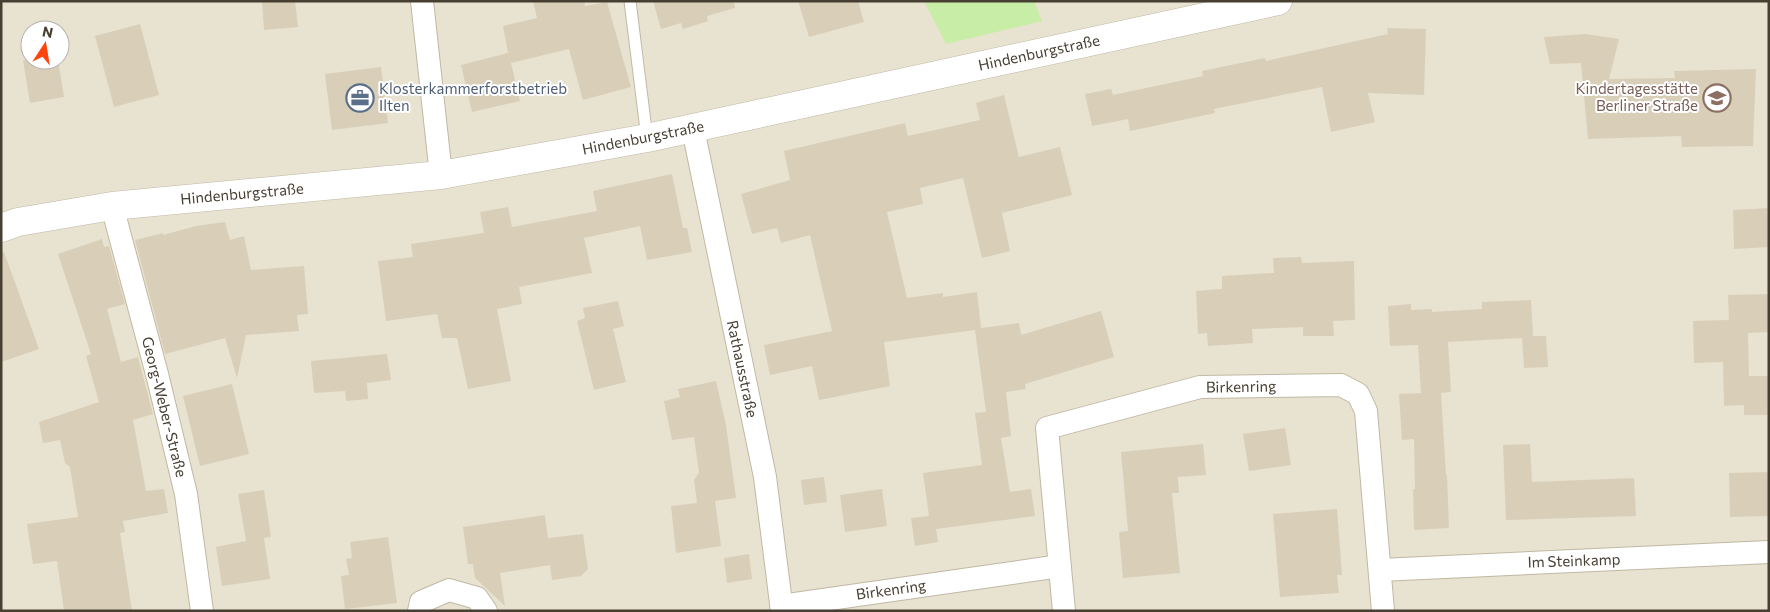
<svg xmlns="http://www.w3.org/2000/svg" width="1770" height="612" font-family="Commissioner,sans-serif">
  <style>
    .residential { fill: #e8e2d0; fill-rule: evenodd }
    .green { fill: #c8eda6 }
    .building { fill: #d9cfb9 }
    .lines { fill: none; stroke-linecap: round; stroke-linejoin: round }
    .service-casing { stroke: #c0b8a4; stroke-width: 13 }
    .minor-casing { stroke: #c0b8a4; stroke-width: 24 }
    .tertiary-casing { stroke: #c0b8a4; stroke-width: 29 }
    .service { stroke: #fff; stroke-width: 11 }
    .minor { stroke: #fff; stroke-width: 22 }
    .tertiary { stroke: #fff; stroke-width: 28 }
    .labels { text-anchor: middle; stroke-width: 4; stroke-linejoin: round; paint-order: stroke }
    .street-label { font-size: 15px; fill: #463f32; stroke: #fff }
    .service-label { font-size: 15px; fill: #4e5e75; stroke: #fff; text-anchor: start }
    .education-label { font-size: 15px; fill: #785e54; stroke: #fff; text-anchor: end }
  </style>
  <rect width="100%" height="100%" fill="#f3efe2"/>
  <!-- residential -->
  <path class="residential" d="M1,1h1768v610h-1768zM30,30h30v30h-30z"/>
  <!-- green -->
  <path class="green" d="M924,1h110l8,20 -96,23z"/>
  <!-- building -->
  <path class="building" d="M262,1h33l3,26 -34,3z
    M533,1h51l1,5 22,-4 24,85 -48,13 -14,-51 -58,14 9,38 -48,11 -11,-47 47,-12 -5,-27 34,-8z
    M653,1h81l1,7 -28,8 1,5 -25,8 -2,-6 -20,6z
    M798,1h60l6,21 -55,15z
    M140,24l19,71 -45,12 -19,-71z
    M1387,28l39,1 -2,66 -56,-2 7,29 -44,10 -9,-45 -108,22 1,4 -85,18 -2,-12 -36,7 -7,-32 26,-5 2,6 90,-19 -1,-5 63,-13 1,3 122,-27z
    M1585,34l34,5 -10,40 66,-1 -1,-7 82,-2 -3,77 -71,1 -1,-11 -93,3 -7,-76 -31,1 -6,-27z
    M23,60h35l6,37 -34,6z
    M381,67l7,56 -56,7 -7,-56z
    M1004,95l15,62 41,-10 12,48 -70,18 8,38 -28,7 -19,-80 -43,10 3,16 -36,8 20,86 36,-5v4l34,-5 4,36 38,-5 2,12 80,-24 13,46 -89,27 1,5 -20,3 5,44 -10,2 9,54 21,-3 4,27 -99,13 2,13 -23,4 -4,-28 18,-2 -6,-43 59,-8 -7,-52 11,-1 -11,-82 -91,12 6,44 -71,14 -7,-34 -42,9 -6,-30 68,-14 -22,-96 -29,8 -4,-15 -25,6 -11,-40 49,-14 -6,-29 121,-28 3,13 72,-16 -4,-17z
    M672,174l11,54h4l5,24 -45,8 -7,-34 -56,12 8,35 -73,14 3,17 -25,5 14,72 -43,8 -11,-51h-15l-5,-24 -51,7 -8,-60 35,-4 -2,-13 73,-11 -4,-21 28,-5 4,20 85,-16 -4,-20z
    M1769,208v39l-35,2 -1,-39z
    M225,222l5,18 14,-4 7,34 53,-4 4,48 -11,1 2,16 -53,4 -9,43 -12,-40 -60,16 -30,-114 28,-7v2l33,-9z
    M102,239l2,8 5,-1 16,58 -18,5 14,53 17,-5 15,57 -20,6 13,71 18,-2 4,24 -45,8 2,11 -5,1 12,78h-68l-7,-50 -24,3 -6,-40 51,-7 -8,-50 -5,-4 -5,-23 -17,3 -4,-21 60,-20 -13,-46 5,-2 -33,-100z
    M1,252h3l35,97 -38,13z
    M1301,257l1,6 52,-2 1,59 -22,1 1,15h-31v-9l-51,2 1,14 -45,3 -1,-13 -9,1 -2,-43 26,-2v-13l52,-3 -1,-15z
    M1769,294v38l-21,1 1,43h20v39h-25v-10l-20,1 -1,-44 -29,1 -1,-42 36,-1 -1,-25z
    M1531,300l2,36h13l2,31 -24,1 -2,-30 -74,4 3,50 -10,1 5,82h1l2,53 -35,2 -1,-41h2l-1,-50 -12,1 -3,-46 22,-1 -3,-48 -28,1 -2,-40 23,-2v6l21,-1v3l50,-3v-7z
    M618,301l6,25 -11,3 13,53 -32,8 -17,-69 8,-3 -2,-10z
    M387,354l4,26 -24,3 1,16 -22,2 -1,-10 -31,2 -3,-32z
    M716,381l10,44 10,73 -21,3 6,45 -45,7 -5,-47 26,-3 -3,-23 5,-7 -5,-36 -22,3 -8,-39 16,-4 -2,-8z
    M232,384l17,70 -49,12 -17,-70z
    M1285,428l6,37 -42,6 -6,-37z
    M1203,444l3,31 -28,2 1,16h-7l8,80 -57,5 -4,-46 9,-1 -7,-79z
    M1530,444l2,38 102,-4 2,38 -130,4 -3,-75z
    M1769,472v44l-39,1 -1,-44z
    M824,477l3,25 -23,3 -3,-25z
    M882,489l5,37 -42,6 -5,-37z
    M264,490l7,47 -7,1 6,41 -48,7 -6,-39 30,-6 -8,-47z
    M1337,509l5,66h-5l2,18 -59,4 -7,-83z
    M545,515l3,23 35,-4 5,35 -7,7 -29,4 -2,-15 -50,8 5,33 -30,-28 -2,-14h-5l-5,-37z
    M388,537l9,66 -52,6 -4,-33 8,-1 -3,-16 6,-1 -2,-16z
    M749,554l3,25 -25,4 -3,-25z"/>
  <g class="lines">
    <!-- service casing -->
    <g class="service-casing">
      <path id="service" d="M630,1l17,137"/>
    </g>
    <!-- minor casing -->
    <g class="minor-casing">
      <path id="minor" d="M422,1l19,174
        M693,129l72,348 17,134
        M112,206l45,168 29,120 16,117
        M1380,570l389,-18
        M781,606l279,-40
        M419,611l2,-9 28,-12 28,8 9,13
        M1064,611l-17,-183 153,-41 141,-2 17,9 8,17 17,200"/>
    </g>
    <!-- tertiary casing -->
    <g class="tertiary-casing">
      <path id="tertiary" d="M1,228l17,-6 94,-16 329,-31 206,-37 631,-137"/>
    </g>
    <!-- service -->
    <use href="#service" class="service"/>
    <!-- minor -->
    <use href="#minor" class="minor"/>
    <!-- tertiary -->
    <use href="#tertiary" class="tertiary"/>
  </g>
  <!-- icons -->
  <defs>
    <g id="office-ring" transform="scale(1.4375)"><circle r="9.5" fill="#fff" stroke="#5c6f8a" stroke-width="1.5"/><path d="M-6-3h4V-5.5h4V-3h4V5H-6ZM-1-4.5V-3h2v-1.5ZM-6 0V1H6V0Z" fill="#5c6f8a"/></g>
    <g id="school-ring" transform="scale(1.4375)"><circle r="9.5" fill="#fff" stroke="#8d6e63" stroke-width="1.5"/><path d="M0-5L7-2L0 1L-7-2ZM-4 1L0 2.5L4 1V4Q0 6-4 4Z" fill="#8d6e63"/></g>
  </defs>
  <g fill-rule="evenodd">
    <use href="#office-ring" x="360" y="98"/>
    <use href="#school-ring" x="1717" y="98"/>
  </g>
  <g class="labels">
    <!-- street labels -->
    <g class="street-label">
      <text transform="translate(1039 53) rotate(-12)" y="5">Hindenburgstraße</text>
      <text transform="translate(643 138) rotate(-11)" y="5">Hindenburgstraße</text>
      <text transform="translate(242 194) rotate(-5)" y="5">Hindenburgstraße</text>
      <text transform="translate(742 369) rotate(78)" y="5">Rathausstraße</text>
      <text transform="translate(1241 387) rotate(-1)" y="5">Birkenring</text>
      <text transform="translate(164 407) rotate(76)" y="5">Georg-Weber-Straße</text>
      <text transform="translate(1574 561) rotate(-2)" y="5">Im Steinkamp</text>
      <text transform="translate(891 590) rotate(-8)" y="5">Birkenring</text>
    </g>
    <!-- service labels -->
    <g class="service-label">
      <text x="379" y="94">Klosterkammerforstbetrieb<tspan x="379" dy="17">Ilten</tspan></text>
    </g>
    <!-- education labels -->
    <g class="education-label">
      <text x="1698" y="94">Kindertagesstätte<tspan x="1698" dy="17">Berliner Straße</tspan></text>
    </g>
  </g>
  <!-- border -->
  <rect width="1770" height="612" fill="none" stroke="#463f32" stroke-width="5"/>
  <!-- north arrow -->
  <g transform="translate(45 45) rotate(12)"><circle r="24" fill="#ffffff" stroke="#b5b2ad"/>
  <path d="M0-4L9 19L0 12L-9 19Z" fill="#ff440e"/>
  <text y="-8" font-size="14" font-weight="bold" text-anchor="middle" fill="#463f32">N</text>
  </g>
</svg>
